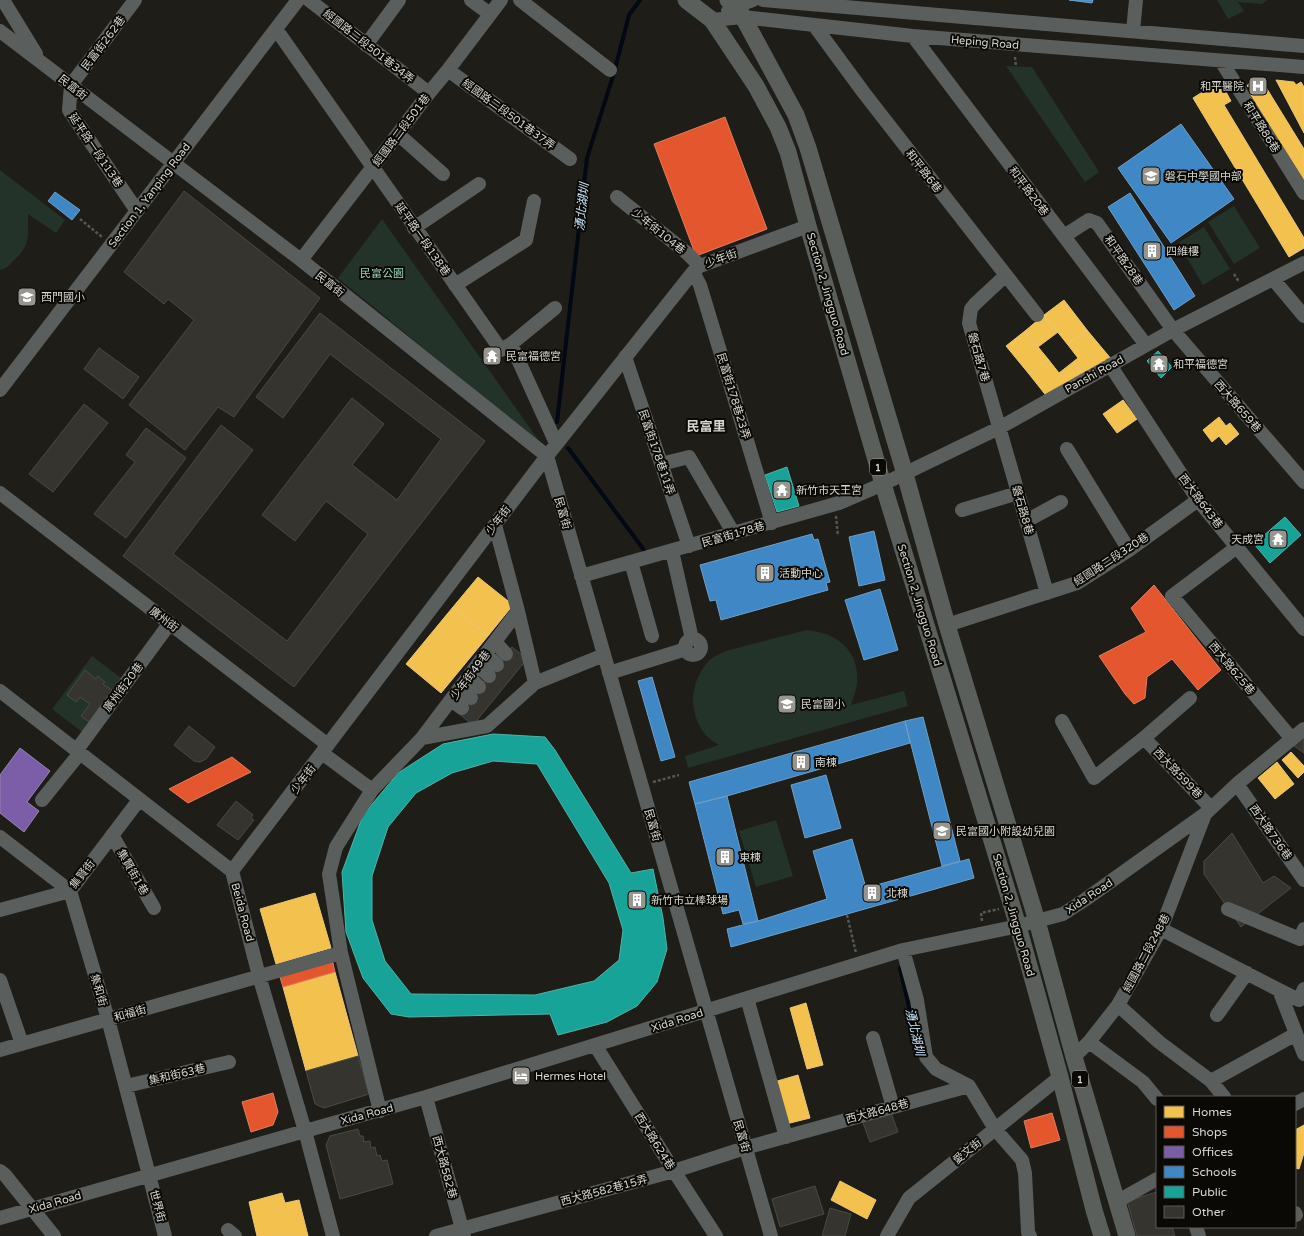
<svg xmlns="http://www.w3.org/2000/svg" width="1304" height="1236" font-family="'Varela Round','Noto Sans TC',sans-serif">
  <style>
    .green { fill: #233329 }
    .homes { fill: #f2c14e; stroke: #eac775 }
    .shops { fill: #e4572e; stroke: #e07d5e }
    .offices { fill: #7b5ea7; stroke: #9782b3 }
    .schools { fill: #3f88c5; stroke: #6d9fc8 }
    .public { fill: #17a398; stroke: #51b2a8; fill-rule: evenodd }
    .lines { fill: none; stroke-linecap: round; stroke-linejoin: round }
    .stream { stroke: #030815; stroke-width: 4 }
    .building { fill: #36342f; stroke: #4a4a45 }
    .path { stroke: #555854; stroke-width: 2.5; stroke-dasharray: 3 2; stroke-linecap: butt }
    .minor { stroke: #5a5e5c; stroke-width: 14 }
    .major { stroke: #5a5f5c; stroke-width: 17 }
    .labels { text-anchor: middle; stroke-width: 4; stroke-linejoin: round; paint-order: stroke }
    .shield { fill: #0a0905; stroke: #9a9892; stroke-width: 1 }
    .shield-label { font-size: 10px; font-weight: bold; fill: #d7d6cf }
    .street-label { font-size: 11px; fill: #d7d6cf; stroke: #0a0905 }
    .poi-label { font-size: 11px; fill: #d7d6cf; stroke: #0a0905; text-anchor: start }
    .park-label { font-size: 11px; fill: #9ad5b6; stroke: #0a0905 }
    .water-label { font-size: 12px; font-style: italic; fill: #c5e1f9; stroke: #0a0905 }
    .quarter-label { font-size: 13px; font-weight: bold; fill: #d7d6cf; stroke: #0a0905 }
  </style>
  <rect width="100%" height="100%" fill="#1e1d18"/>
  <!-- green -->
  <path class="green" d="M1217,0h51l-6,4 -24,-2 6,9 -16,8z
    M1006,66l26,1 67,105 -14,10z
    M0,170l65,50 -9,13 -28,-19c0,22 3,31 -15,47 -4,5 -7,8 -13,9z
    M1234,206l26,42 -26,16 -26,-42z
    M382,219l160,226 -204,-167z
    M1204,227l26,42 -27,16 -25,-42z
    M807,630c31,3 53,21 50,54 -1,7 -4,14 -6,21l53,-14 4,15 -220,62 -3,-12 34,-11c-3,-2 -7,-4 -10,-7 -10,-8 -16,-25 -16,-38 0,-14 7,-32 18,-41 10,-8 25,-10 37,-14 20,-5 39,-10 59,-15z
    M92,656l33,25 -39,54 -34,-26z
    M776,820l17,56 -37,11 -17,-56z"/>
  <!-- homes -->
  <path class="homes" d="M1253,78l11,1v5l40,65v35l-55,-88 4,-7 -6,-3z
    M1276,80l18,2 2,3 5,-3 3,5v46z
    M1220,81l11,20 -7,4 80,133v10l-15,9 -96,-159z
    M1064,300l23,30 -19,15 -24,-30z
    M1044,315l14,17 -20,15 -13,-16z
    M1087,330l25,30 -28,16 -11,-14 5,-4 -10,-13z
    M1025,331l23,28 -19,15 -23,-28z
    M1048,359l11,14 14,-11 9,11 -34,25 -19,-24z
    M1123,400l14,19 -20,14 -14,-19z
    M1219,417l7,9 4,-3 9,11 -13,11 -7,-9 -7,6 -9,-12z
    M478,577l35,28 -25,31 -35,-29z
    M453,607l35,29 -47,57 -35,-29z
    M1291,752l13,14v6l-6,6 -16,-18z
    M1277,762l17,22 -19,15 -17,-21z
    M315,893l16,55 -55,16 -16,-55z
    M335,972l23,84 -52,15 -23,-84z
    M806,1003l17,62 -16,4 -17,-61z
    M798,1075l12,43 -24,6 -12,-42z
    M1304,1125v28l-5,16 -4,-1v-38z
    M840,1181l36,19 -9,19 -36,-19z
    M282,1193l3,10 14,-3 9,36h-51l-8,-34z"/>
  <!-- shops -->
  <path class="shops" d="M725,117l42,112 -71,27 -42,-112z
    M1154,585l67,85 -23,20 -26,-31 -25,18 -2,21 -11,6 -9,-10 -26,-38 47,-24 -15,-24z
    M232,757l19,15 -63,31 -19,-14z
    M332,959l3,13 -52,15 -4,-13z
    M273,1093l5,19 -5,13 -22,7 -9,-30z
    M1052,1113l8,27 -29,8 -7,-27z"/>
  <!-- offices -->
  <path class="offices" d="M20,748l30,23 -23,31 12,9 -15,21 -24,-19v-38z"/>
  <!-- schools -->
  <path class="schools" d="M1069,0h24l-1,3z
    M1181,124l53,75 -63,44 -53,-75z
    M55,192l25,18 -8,10 -24,-19z
    M1130,193l65,103 -21,14 -66,-103z
    M874,531l11,49 -26,6 -10,-49z
    M812,534l2,6 4,-1 12,43 -4,1 2,7 -107,30 -5,-20 -6,1 -10,-36z
    M880,589l18,61 -34,10 -19,-60z
    M652,677l23,80 -14,4 -23,-80z
    M923,717l37,144 -18,5 -37,-145z
    M905,721l5,22 -183,53 -32,8 -6,-22z
    M826,775l15,53 -36,10 -14,-53z
    M727,796l31,125 -15,3 -4,-14 -16,4 -28,-110z
    M852,839l14,49 103,-29 5,19 -243,69 -4,-18 31,-8 69,-22 -14,-48z"/>
  <!-- public -->
  <path class="public" d="M493,347l8,11 -9,7 -8,-11z
    M1158,351l14,16 -11,11 -14,-17z
    M787,467l12,39 -22,6 -12,-37z
    M1285,517l16,18 -31,28 -16,-19z
    M493,734l52,3 10,13 76,123 22,-4 10,49 4,31 -10,33 -20,24 -30,16 -49,13 -8,-21 -141,3 -18,-3 -28,-36 -17,-46 -4,-60 21,-57 35,-42 45,-29zM493,761l44,3 72,119 14,47 -4,30 -25,21 -59,14 -124,-1 -26,-33 -13,-41v-44l16,-49 28,-34 36,-20z"/>
  <g class="lines">
    <!-- stream -->
    <path class="stream" d="M557,422l30,-264 27,-85 15,-58 11,-15
      M568,448l76,102
      M900,968l15,65"/>
  </g>
  <!-- building -->
  <path class="building" d="M184,191l136,107 -86,119 -16,-10 -33,43 -56,-45 65,-85 -26,-21 -4,5 -40,-32z
    M320,313l165,128 -191,246 -171,-131 98,-131 32,25 -80,104 114,87 81,-107 -42,-33 -31,40 -33,-26 90,-117 32,26 -32,41 45,35 44,-61 -111,-85 -47,64 -27,-21z
    M99,348l40,29 -16,22 -39,-30z
    M84,404l24,19 -55,69 -24,-18z
    M146,428l40,30 -60,80 -32,-24 41,-52 -9,-7z
    M512,647l15,12 -54,66 -15,-12z
    M85,670l11,9 2,-3 7,6 -2,2 9,6 -23,32 -8,-6 9,-12 -10,-7 -4,5 -9,-7z
    M189,726l26,21 -9,12 -6,3 -6,-1 -20,-16z
    M1301,736l3,3v14l-10,-7z
    M236,801l17,14 -2,3 3,2 -16,20 -21,-15z
    M1232,833l31,50 11,-7 17,12 -50,39 -37,-53v-13z
    M358,1056l11,38 -45,14 -9,-4 -9,-33z
    M890,1110l8,22 -28,10 -8,-22z
    M358,1129l2,7h3l1,6 6,-1 1,7 4,-1 2,9 3,-1 2,6 5,-1 6,24 -53,15 -14,-54 4,-9z
    M815,1186l9,28 -44,13 -8,-28z
    M1157,1192v35h15l3,9h-38l-10,-35z
    M830,1208l21,6 -6,22h-23z"/>
  <g class="lines">
    <!-- path -->
    <path class="path" d="M1015,57l1,10
      M80,219l22,18
      M1234,274l5,8
      M836,516l2,20
      M653,782l26,-7
      M847,915l9,38
      M982,921l-1,-8 18,-4"/>
    <!-- minor -->
    <path class="minor" d="M3,0l33,54
      M135,0l-64,85 -2,25 68,101
      M309,0l120,93
      M471,0l19,14
      M520,0l90,70
      M763,0l541,46
      M728,11l9,-5 16,-6
      M712,20l31,-3 170,19 391,31
      M814,25l50,68 173,222
      M276,29l225,321 10,-6 45,99
      M0,31l301,229 246,196 224,780
      M1133,31l3,-31
      M913,36l233,309
      M366,45l33,-45
      M1221,61l83,132
      M448,70l122,89
      M398,134l45,40
      M617,197l70,56 13,13
      M414,228l65,-44
      M1064,236l25,-16 8,3 76,107 131,152
      M301,260l71,-92 57,-75 19,-23 53,-70
      M693,272l7,13 72,238
      M1006,275l-31,29 -4,5 -2,14 78,270
      M1273,279l31,37
      M455,285l71,-45 8,-39
      M511,344l44,-36
      M625,357l64,189
      M1110,365l88,135 106,129
      M0,390l298,-390
      M1067,449l62,101
      M661,464l28,-7 45,77
      M0,493l328,252
      M962,510l56,-17
      M1026,521l35,-19
      M1237,547l-65,49 120,143
      M672,551l20,88
      M631,562l21,74
      M581,576l258,-73 44,-19 116,-56 174,-98 131,-67
      M518,611l17,72
      M947,625l130,-42 52,-33 69,-50
      M685 647a8 8 0 1 1 16 0a8 8 0 1 1-16 0Z
      M495,642l11,12
      M486,654l11,11
      M478,665l11,11
      M609,673l77,-24
      M469,677l10,10
      M460,688l11,10
      M0,691l232,180 27,105 46,155 28,105
      M451,700l11,8
      M1062,721l32,57 50,-40 46,-40
      M422,738l96,-127 -23,-86
      M1144,738l67,70
      M76,751l94,-128
      M322,753l50,37
      M1237,784l67,96
      M42,800l38,-47
      M112,835l42,73
      M0,837l70,54 38,128 57,217
      M232,871l315,-415 146,-184 7,-6 108,-40
      M1228,909l72,30 4,-10
      M0,910l70,-19 69,-91
      M1161,929l118,61 25,64
      M903,950l14,50 9,57 10,12 33,17 26,43 27,31 3,13 3,59 2,4
      M0,980l22,64
      M1279,990l20,10 5,-11
      M747,998l39,139
      M1118,1005l41,37 52,39 13,16
      M1217,1015l30,-42
      M873,1038l20,69
      M1089,1042l54,40 14,17
      M595,1045l79,126 42,65
      M0,1050l341,-97
      M1074,1057l15,-15 29,-37 43,-76 44,-115
      M1211,1081l85,-47
      M126,1086l103,-24
      M426,1097l38,139
      M1295,1104l9,-5
      M380,1111l-39,-158 -12,-79 7,-27 36,-57 50,-52 65,-12 48,-43 69,-28
      M0,1171l5,4 49,61
      M1116,1202l41,-23
      M1295,1213l1,2
      M0,1218l305,-87 121,-34 477,-147 115,-24 45,-12 23,-15 119,-85 32,-30 67,-55
      M1196,1227l3,9
      M228,1230l7,6
      M436,1236l238,-65 71,-23 224,-62
      M887,1236l22,-38 151,-121"/>
    <!-- major -->
    <path class="major" d="M686,0l26,20 44,66 22,41 10,25 20,74 75,258 135,442 42,151 34,133 8,26
      M728,0l9,6 59,109 12,33 97,326 42,151 90,296 37,136 53,179"/>
  </g>
  <!-- icons -->
  <defs>
    <g id="hospital-square" transform="scale(1)"><rect x="-9" y="-9" width="18" height="18" rx="4" fill="#96958f" stroke="#0a0905"/><path d="M-5-5h3v3.5h4V-5h3V5h-3V1.5h-4V5h-3Z" fill="#fff"/></g>
    <g id="school-square" transform="scale(1)"><rect x="-9" y="-9" width="18" height="18" rx="4" fill="#96958f" stroke="#0a0905"/><path d="M0-5L7-2L0 1L-7-2ZM-4 1L0 2.5L4 1V4Q0 6-4 4Z" fill="#fff"/></g>
    <g id="building-square" transform="scale(1)"><rect x="-9" y="-9" width="18" height="18" rx="4" fill="#96958f" stroke="#0a0905"/><path d="M-4-6H4V6H1V3H-1V6H-4ZM-2.5-4.3h1.7v1.8h-1.7ZM.8-4.3h1.7v1.8H.8ZM-2.5-1h1.7V.8h-1.7ZM.8-1h1.7V.8H.8Z" fill="#fff"/></g>
    <g id="temple-square" transform="scale(1)"><rect x="-9" y="-9" width="18" height="18" rx="4" fill="#96958f" stroke="#0a0905"/><path d="M0-6L5-2H3V0L6.5 2.5H4V6H1.5V3h-3V6H-4V2.5H-6.5L-3 0V-2H-5Z" fill="#fff"/></g>
    <g id="hotel-square" transform="scale(1)"><rect x="-9" y="-9" width="18" height="18" rx="4" fill="#96958f" stroke="#0a0905"/><path d="M-6-4.5h1.5V1H6V5H4.5V3h-9V5H-6ZM-4 0a1.8 1.8 0 1 1 3.6 0ZM.5 0V-2.5h3Q6-2.5 6 0Z" fill="#fff"/></g>
  </defs>
  <g fill-rule="evenodd">
    <use href="#hospital-square" x="1258" y="86"/>
    <use href="#school-square" x="1151" y="176"/>
    <use href="#building-square" x="1152" y="251"/>
    <use href="#school-square" x="27" y="297"/>
    <use href="#temple-square" x="492" y="356"/>
    <use href="#temple-square" x="1159" y="364"/>
    <use href="#temple-square" x="782" y="490"/>
    <use href="#temple-square" x="1278" y="539"/>
    <use href="#building-square" x="765" y="573"/>
    <use href="#school-square" x="787" y="704"/>
    <use href="#building-square" x="801" y="762"/>
    <use href="#school-square" x="942" y="831"/>
    <use href="#building-square" x="725" y="857"/>
    <use href="#building-square" x="872" y="893"/>
    <use href="#building-square" x="637" y="900"/>
    <use href="#hotel-square" x="521" y="1076"/>
  </g>
  <g class="labels">
    <!-- shield labels -->
    <g class="shield">
      <rect x="870" y="459" width="16" height="16" rx="3"/>
      <rect x="1072" y="1071" width="16" height="16" rx="3"/>
    </g>
    <g class="shield-label">
      <text x="878" y="471">1</text>
      <text x="1080" y="1083">1</text>
    </g>
    <!-- street labels -->
    <g class="street-label">
      <text transform="translate(985 42) rotate(5)" y="4">Heping Road</text>
      <text transform="translate(103 43) rotate(-53)" y="4">民富街262巷</text>
      <text transform="translate(369 46) rotate(38)" y="4">經國路二段501巷34弄</text>
      <text transform="translate(73 87) rotate(38)" y="4">民富街</text>
      <text transform="translate(509 114) rotate(36)" y="4">經國路二段501巷37弄</text>
      <text transform="translate(1262 127) rotate(58)" y="4">和平路86巷</text>
      <text transform="translate(401 130) rotate(-53)" y="4">經國路二段501巷</text>
      <text transform="translate(96 150) rotate(56)" y="4">延平路一段113巷</text>
      <text transform="translate(924 171) rotate(52)" y="4">和平路6巷</text>
      <text transform="translate(1029 191) rotate(53)" y="4">和平路20巷</text>
      <text transform="translate(149 195) rotate(-53)" y="4">Section 1, Yanping Road</text>
      <text transform="translate(659 231) rotate(39)" y="4">少年街104巷</text>
      <text transform="translate(423 239) rotate(55)" y="4">延平路一段138巷</text>
      <text transform="translate(721 258) rotate(-20)" y="4">少年街</text>
      <text transform="translate(1124 260) rotate(55)" y="4">和平路28巷</text>
      <text transform="translate(330 284) rotate(38)" y="4">民富街</text>
      <text transform="translate(828 294) rotate(74)" y="4">Section 2, Jingguo Road</text>
      <text transform="translate(979 357) rotate(74)" y="4">磐石路7巷</text>
      <text transform="translate(1094 374) rotate(-29)" y="4">Panshi Road</text>
      <text transform="translate(734 396) rotate(73)" y="4">民富街178巷23弄</text>
      <text transform="translate(1238 406) rotate(49)" y="4">西大路659巷</text>
      <text transform="translate(657 452) rotate(71)" y="4">民富街178巷11弄</text>
      <text transform="translate(1201 501) rotate(53)" y="4">西大路643巷</text>
      <text transform="translate(1023 510) rotate(74)" y="4">磐石路8巷</text>
      <text transform="translate(563 513) rotate(74)" y="4">民富街</text>
      <text transform="translate(498 520) rotate(-53)" y="4">少年街</text>
      <text transform="translate(733 534) rotate(-16)" y="4">民富街178巷</text>
      <text transform="translate(1111 559) rotate(-33)" y="4">經國路二段320巷</text>
      <text transform="translate(920 605) rotate(73)" y="4">Section 2, Jingguo Road</text>
      <text transform="translate(164 619) rotate(37)" y="4">廣州街</text>
      <text transform="translate(1232 668) rotate(50)" y="4">西大路625巷</text>
      <text transform="translate(470 675) rotate(-53)" y="4">少年街49巷</text>
      <text transform="translate(123 687) rotate(-53)" y="4">廣州街20巷</text>
      <text transform="translate(1178 773) rotate(46)" y="4">西大路599巷</text>
      <text transform="translate(303 779) rotate(-53)" y="4">少年街</text>
      <text transform="translate(653 825) rotate(74)" y="4">民富街</text>
      <text transform="translate(1271 832) rotate(55)" y="4">西大路736巷</text>
      <text transform="translate(133 872) rotate(60)" y="4">集賢街1巷</text>
      <text transform="translate(82 874) rotate(-52)" y="4">集賢街</text>
      <text transform="translate(1089 896) rotate(-34)" y="4">Xida Road</text>
      <text transform="translate(243 912) rotate(75)" y="4">Beida Road</text>
      <text transform="translate(1014 915) rotate(74)" y="4">Section 2, Jingguo Road</text>
      <text transform="translate(1146 953) rotate(-62)" y="4">經國路二段248巷</text>
      <text transform="translate(99 990) rotate(74)" y="4">集和街</text>
      <text transform="translate(130 1013) rotate(-16)" y="4">和福街</text>
      <text transform="translate(677 1020) rotate(-18)" y="4">Xida Road</text>
      <text transform="translate(177 1074) rotate(-13)" y="4">集和街63巷</text>
      <text transform="translate(877 1111) rotate(-15)" y="4">西大路648巷</text>
      <text transform="translate(367 1114) rotate(-15)" y="4">Xida Road</text>
      <text transform="translate(742 1136) rotate(74)" y="4">民富街</text>
      <text transform="translate(655 1141) rotate(58)" y="4">西大路624巷</text>
      <text transform="translate(967 1151) rotate(-39)" y="4">愛文街</text>
      <text transform="translate(445 1167) rotate(75)" y="4">西大路582巷</text>
      <text transform="translate(604 1190) rotate(-15)" y="4">西大路582巷15弄</text>
      <text transform="translate(55 1202) rotate(-16)" y="4">Xida Road</text>
      <text transform="translate(158 1206) rotate(75)" y="4">世界街</text>
    </g>
    <!-- poi labels -->
    <g class="poi-label">
      <text x="1244" y="90" text-anchor="end">和平醫院</text>
      <text x="1165" y="180">磐石中學國中部</text>
      <text x="1166" y="255">四維樓</text>
      <text x="41" y="301">西門國小</text>
      <text x="506" y="360">民富福德宮</text>
      <text x="1173" y="368">和平福德宮</text>
      <text x="796" y="494">新竹市天王宮</text>
      <text x="1264" y="543" text-anchor="end">天成宮</text>
      <text x="779" y="577">活動中心</text>
      <text x="801" y="708">民富國小</text>
      <text x="815" y="766">南棟</text>
      <text x="956" y="835">民富國小附設幼兒園</text>
      <text x="739" y="861">東棟</text>
      <text x="886" y="897">北棟</text>
      <text x="651" y="904">新竹市立棒球場</text>
      <text x="535" y="1080">Hermes Hotel</text>
    </g>
    <!-- park labels -->
    <g class="park-label">
      <text x="382" y="277">民富公園</text>
    </g>
    <!-- water labels -->
    <g class="water-label">
      <text transform="translate(582 207) rotate(-84)" y="4">湧北湖圳</text>
      <text transform="translate(915 1032) rotate(77)" y="4">湧北湖圳</text>
    </g>
    <!-- quarter labels -->
    <g class="quarter-label">
      <text x="706" y="431">民富里</text>
    </g>
  </g>
  <!-- legend -->
  <rect x="1156" y="1096" width="140" height="132" fill="#0a0905" stroke="#5c5b56"/>
  <rect x="1164" y="1106" width="20" height="12" fill="#f2c14e" stroke="#5c5b56"/>
  <text x="1192" y="1116" font-size="12" fill="#d7d6cf">Homes</text>
  <rect x="1164" y="1126" width="20" height="12" fill="#e4572e" stroke="#5c5b56"/>
  <text x="1192" y="1136" font-size="12" fill="#d7d6cf">Shops</text>
  <rect x="1164" y="1146" width="20" height="12" fill="#7b5ea7" stroke="#5c5b56"/>
  <text x="1192" y="1156" font-size="12" fill="#d7d6cf">Offices</text>
  <rect x="1164" y="1166" width="20" height="12" fill="#3f88c5" stroke="#5c5b56"/>
  <text x="1192" y="1176" font-size="12" fill="#d7d6cf">Schools</text>
  <rect x="1164" y="1186" width="20" height="12" fill="#17a398" stroke="#5c5b56"/>
  <text x="1192" y="1196" font-size="12" fill="#d7d6cf">Public</text>
  <rect x="1164" y="1206" width="20" height="12" fill="#36342f" stroke="#5c5b56"/>
  <text x="1192" y="1216" font-size="12" fill="#d7d6cf">Other</text>
</svg>
